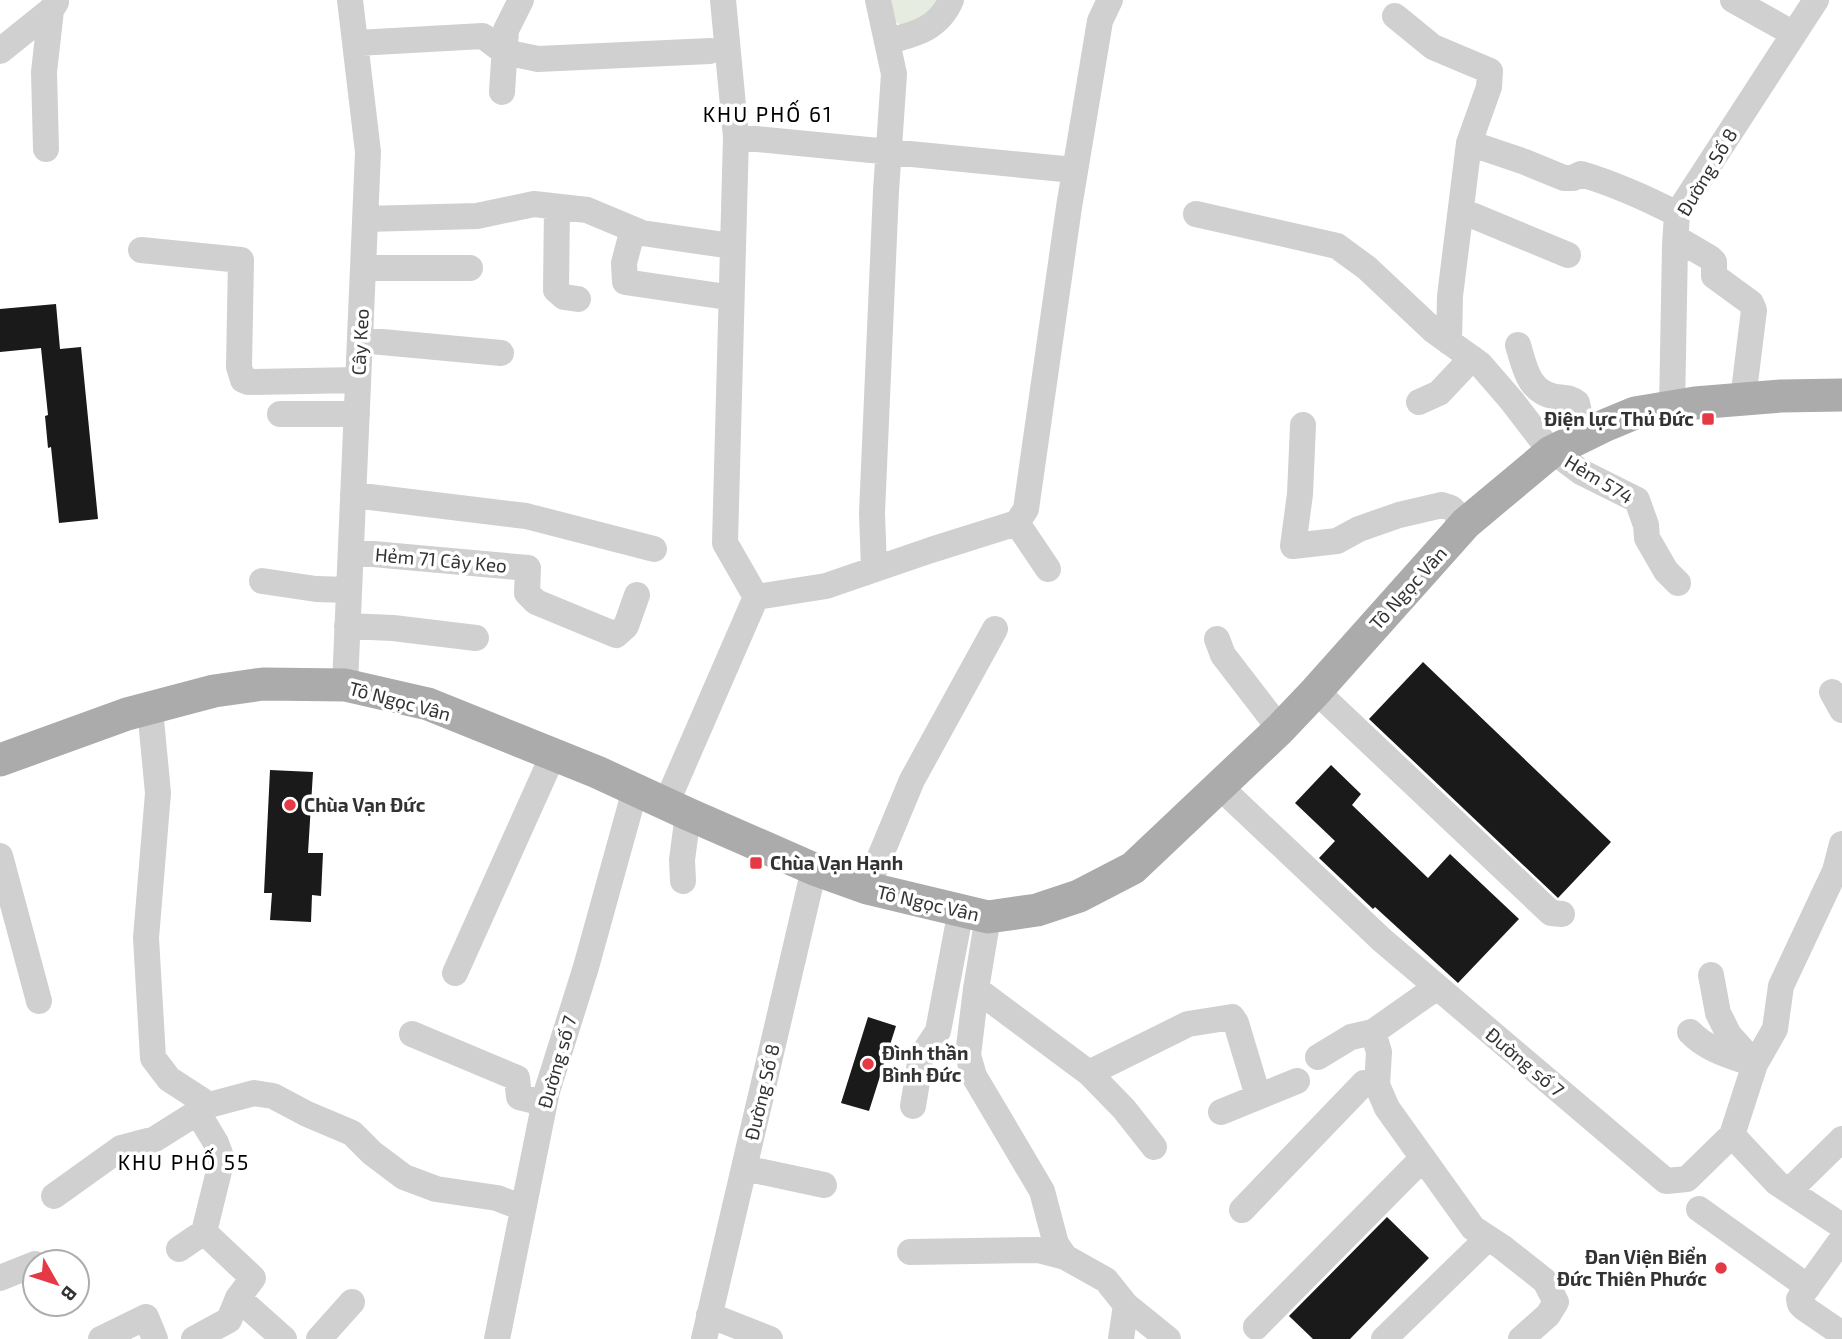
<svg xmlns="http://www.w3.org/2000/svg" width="1842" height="1339" font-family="'Exo 2',sans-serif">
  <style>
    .green { fill: #e6ecdf }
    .building { fill: #1a1a1a }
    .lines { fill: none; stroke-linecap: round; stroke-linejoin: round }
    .minor { stroke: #d0d0d0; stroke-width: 26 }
    .major { stroke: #ababab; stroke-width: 33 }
    .poi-dot { fill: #e63946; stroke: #fff; stroke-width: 2.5 }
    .labels { text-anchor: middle; stroke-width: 7; stroke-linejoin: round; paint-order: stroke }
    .street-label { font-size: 19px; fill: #333; stroke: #fff }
    .poi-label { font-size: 19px; font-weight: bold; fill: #333; stroke: #fff; text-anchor: start }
    .neighbourhood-label { font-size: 21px; letter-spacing: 2px; fill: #000; stroke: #fff }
  </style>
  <rect width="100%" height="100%" fill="#fff"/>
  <!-- green -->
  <path class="green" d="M885,0h57l-9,16 -33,9 -10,-8z"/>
  <!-- building -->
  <path class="building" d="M56,304l4,45 21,-2 17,172 -39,4 -8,-76 -3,1 -3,-32 3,-1 -7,-67 -41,4v-43z
    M1423,662l188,180 -53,56 -189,-179z
    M1331,765l30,29 -9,11 76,73 22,-24 69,65 -61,64 -83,-76 -2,2 -54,-51 16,-17 -40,-38z
    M270,770l43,2 -5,81h15l-2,43 -9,-1 -1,27 -41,-2 2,-27h-8z
    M868,1017l28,9 -27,85 -28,-8z
    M1387,1217l42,41 -79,81h-37l-24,-23z"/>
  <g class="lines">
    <!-- minor -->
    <path class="minor" d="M723,0l13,137 338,33
      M1733,0l61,34
      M1395,16l38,31 57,24 -1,16 -20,56 -19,153 -1,46
      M888,41c29,-7 51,-13 63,-41
      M357,43l126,-7 21,16 34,7 172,-8
      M0,51l51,-41 5,-8
      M502,92l4,-62 15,-30
      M736,137l-11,406 31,54
      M1469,143l56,19 39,16h9l8,-4c34,10 65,24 96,40
      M46,149l-2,-77 7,-62
      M557,207l-1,83 8,7 14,2
      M1462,211l106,44
      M1196,214l141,32 30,22 67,63 46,33 32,37 39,51
      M365,219l112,-3 57,-12 53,6 55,23 83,12
      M633,229l-9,34 1,19 95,14
      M1676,238l34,20 4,4v14l37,27 3,7 -11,89
      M141,250l100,10 -2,107 4,13 5,2 110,-2
      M363,268h107
      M360,340l141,13
      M1518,345c7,23 10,47 38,52 9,1 13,0 21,6l7,33
      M1419,402l20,-9 33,-35
      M1672,409l3,-164 2,-31 139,-214
      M280,414h77
      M1303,425l-3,69 -7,52 44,-5 22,-12 40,-14 43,-10 9,3 15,15
      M1553,451l28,21 56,28 9,25 1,13 19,33 12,12
      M353,495l173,21 128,33
      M1017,523l31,46
      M351,552l177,16 -1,25 9,9 80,33 10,-9 11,-31
      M874,569l-2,-56 14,-322 8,-117 -16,-74
      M262,581l54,8 33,1
      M347,626l46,2 83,10
      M1217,639l6,16 57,74
      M345,685l23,-533 -18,-152
      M1316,691l235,222 11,1
      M1832,692l10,18
      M150,709l8,84 -12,145 7,120 16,21 40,26
      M1219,786l163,154 284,241 21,-2 45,-44 23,-71 20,-35 6,-43 54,-115 7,-27
      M666,804l90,-207 70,-11 105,-36 86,-27 9,-14 43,-302 31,-186 10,-21
      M0,856l39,145
      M683,881l-1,-21 6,-46
      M867,888l45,-108 83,-151
      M988,917l-12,72 -8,66 6,21 68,115 14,53 9,13 41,23 20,25 -5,34
      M455,973l98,-218
      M1711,975l7,38 11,22 26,29
      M976,989l113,84 99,-49 44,-7 4,6 22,73
      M1373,1032l6,20 -2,33 10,23 86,120 29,19 43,34 11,21 -8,13 -27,24
      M1690,1032c17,18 41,24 64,32
      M412,1034l105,44 2,19 25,6
      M1318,1057l33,-20 22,-5 64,-45
      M1089,1073l35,36 30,38
      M913,1106l8,-49 17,-26 23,-121
      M1221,1112l76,-31
      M1732,1135l45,48 65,43
      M744,1168l80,17
      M1789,1191l53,-52
      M54,1196l67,-48 34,-9 54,-34 45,-12 19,3 34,18 45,19 20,20 32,24 32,12 61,9 26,10
      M1699,1209l109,78
      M1242,1210l122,-127 13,2
      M1842,1239l-43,60 1,5 4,4 38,26
      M179,1249l25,-17 18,-73 -6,-16 -18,-30
      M910,1252l128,-2 27,7
      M0,1278l35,-14
      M238,1298l46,41
      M1126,1305l42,34
      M709,1315l61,24
      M1256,1327l167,-169
      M101,1339l45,-22 9,22
      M194,1339l35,-19 9,-22 15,-20 -49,-46
      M319,1339l33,-37
      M497,1339l50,-248 39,-124 49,-177
      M704,1339l110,-470
      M1384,1339l104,-101"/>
    <!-- major -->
    <path class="major" d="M0,760l127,-46 87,-23 49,-7 82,1 83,19 169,68 91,42 126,55 53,19 121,29 49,-7 42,-14 54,-28 147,-139 36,-38 150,-168 85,-71 55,-27 29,-12 60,-10 86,-7 61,-1"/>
  </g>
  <!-- markers -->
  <g class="poi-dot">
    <rect x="1701" y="412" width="14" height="14" rx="3.5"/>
    <circle cx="290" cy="805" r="7"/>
    <rect x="749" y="856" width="14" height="14" rx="3.5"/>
    <circle cx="868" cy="1064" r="7"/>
    <circle cx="1721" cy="1268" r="7"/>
  </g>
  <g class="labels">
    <!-- street labels -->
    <g class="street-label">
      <text transform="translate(1707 172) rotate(-59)" y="7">Đường Số 8</text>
      <text transform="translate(360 342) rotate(-87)" y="7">Cây Keo</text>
      <text transform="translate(1599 479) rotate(31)" y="7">Hẻm 574</text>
      <text transform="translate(441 560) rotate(5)" y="7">Hẻm 71 Cây Keo</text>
      <text transform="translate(1408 588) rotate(-48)" y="7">Tô Ngọc Vân</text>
      <text transform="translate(400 701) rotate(15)" y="7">Tô Ngọc Vân</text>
      <text transform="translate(928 903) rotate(13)" y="7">Tô Ngọc Vân</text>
      <text transform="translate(557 1062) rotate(-74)" y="7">Đường số 7</text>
      <text transform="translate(1525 1062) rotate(40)" y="7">Đường số 7</text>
      <text transform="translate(762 1092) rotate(-77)" y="7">Đường Số 8</text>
    </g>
    <!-- poi labels -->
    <g class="poi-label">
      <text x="1694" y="426" text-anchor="end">Điện lực Thủ Đức</text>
      <text x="304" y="812">Chùa Vạn Đức</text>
      <text x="770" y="870">Chùa Vạn Hạnh</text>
      <text x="882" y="1060">Đình thần<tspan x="882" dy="22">Bình Đức</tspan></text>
      <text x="1707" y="1264" text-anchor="end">Đan Viện Biển<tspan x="1707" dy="22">Đức Thiên Phước</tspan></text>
    </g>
    <!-- neighbourhood labels -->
    <g class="neighbourhood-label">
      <text x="768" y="122">KHU PHỐ 61</text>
      <text x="184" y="1170">KHU PHỐ 55</text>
    </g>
  </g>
  <!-- north arrow -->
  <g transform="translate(56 1283) rotate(129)"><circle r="33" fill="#ffffff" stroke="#adadad" stroke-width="2"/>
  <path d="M0-5L12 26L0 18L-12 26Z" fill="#e63946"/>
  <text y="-10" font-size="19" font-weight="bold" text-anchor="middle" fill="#333333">B</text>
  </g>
</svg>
